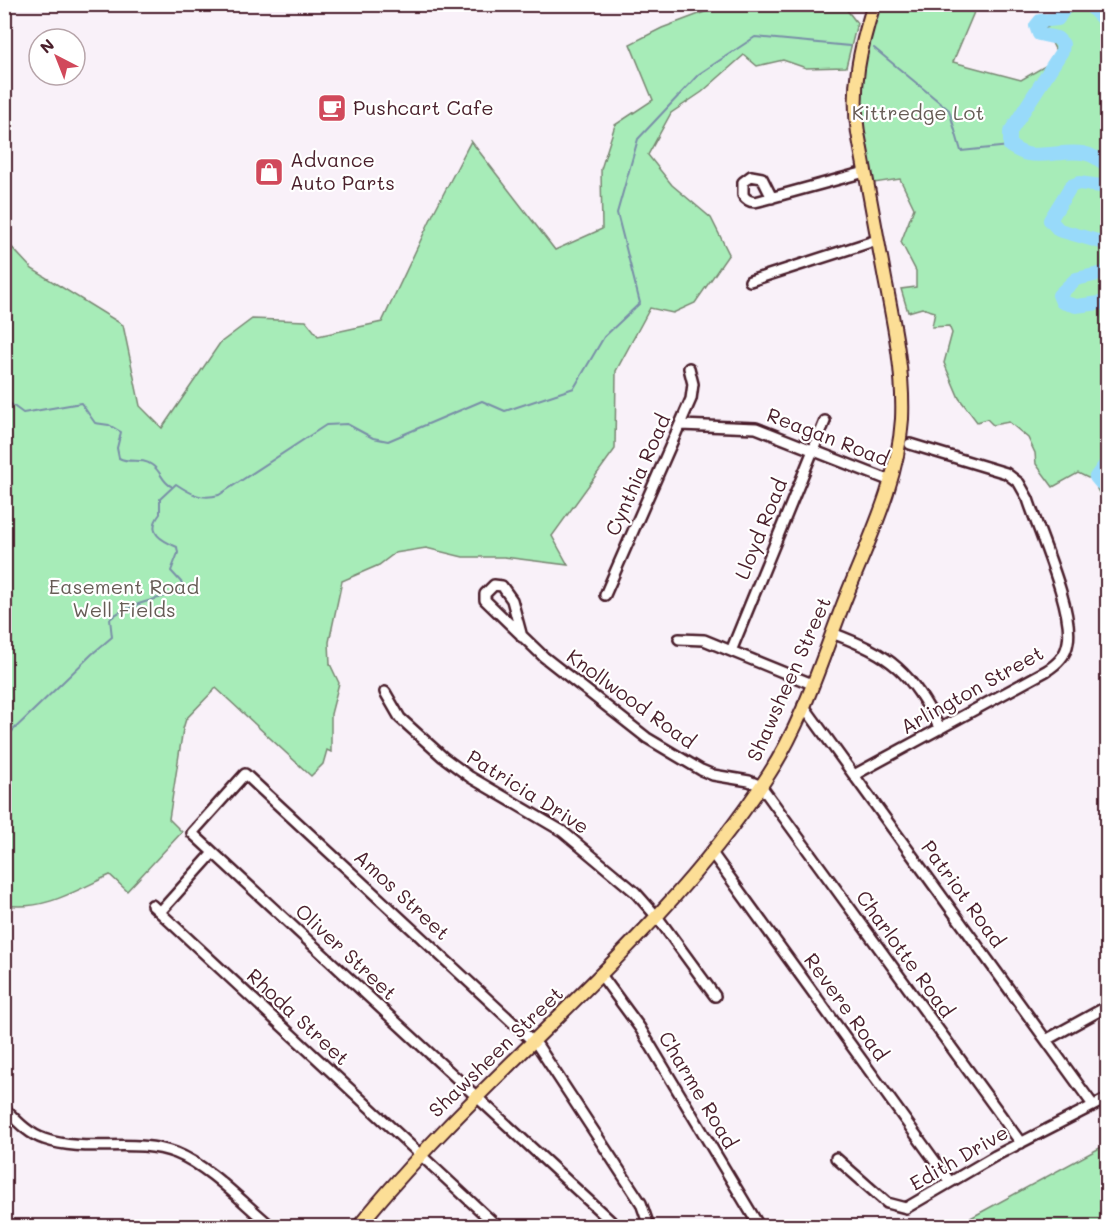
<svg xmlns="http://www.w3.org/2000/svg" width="1112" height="1231" font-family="Mali,sans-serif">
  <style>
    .green { fill: #a7ecb8; stroke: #788672; stroke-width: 1.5 }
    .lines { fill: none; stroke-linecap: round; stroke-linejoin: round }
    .stream { stroke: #798fa7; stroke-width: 2 }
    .river { stroke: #98dafa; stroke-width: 14 }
    .minor-casing { stroke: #4a1f2b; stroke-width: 14 }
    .major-casing { stroke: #4a1f2b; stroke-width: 16 }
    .minor { stroke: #fff; stroke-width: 9 }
    .major { stroke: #fcde96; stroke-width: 12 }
    .labels { text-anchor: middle; stroke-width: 4.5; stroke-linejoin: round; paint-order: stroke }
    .poi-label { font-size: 20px; fill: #4a1f2b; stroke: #fff; text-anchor: start }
    .park-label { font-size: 20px; fill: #665c55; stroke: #fff }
    .street-label { font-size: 20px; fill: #4a1f2b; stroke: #fff }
  </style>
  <rect width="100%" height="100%" fill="#f9f1f9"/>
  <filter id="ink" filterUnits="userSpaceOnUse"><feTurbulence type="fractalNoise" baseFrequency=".0167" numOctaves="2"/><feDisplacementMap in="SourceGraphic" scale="12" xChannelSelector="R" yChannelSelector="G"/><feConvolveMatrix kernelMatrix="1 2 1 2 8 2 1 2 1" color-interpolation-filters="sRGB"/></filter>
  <g filter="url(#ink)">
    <!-- green -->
    <path class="green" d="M723,5h120l14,18 -11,44 -40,1 -23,-8 -26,6 -13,-11 -42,37 -31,21 -23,42 24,30 39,33 18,36 -34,49 -22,10 -23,-5 -34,63 -1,78 -63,87 16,29 -64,-8h-41l-37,-9 -31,5 -16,12 -37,16 -13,61 1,22 9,19 -8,31v38l-4,-2 -4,14 -12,12 -95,-88 -30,31 -3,10 -14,90 13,13 -55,59 -17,-16c-35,16 -66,36 -105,30v-665l27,29 91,56 17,81 22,22 58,-85 32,-24 54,2 12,15 64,-14 52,-110 37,-71 84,109 47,-21 -1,-60 14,-44 38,-25 -23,-56 32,-16z
      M875,5h102l-24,57 68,18 26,-15 9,-14 -11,-22 36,-24h26v502l-10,-18v-12l-9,1 -10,-5 -25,14 -17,-23 -1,-11 -7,-15 -19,-16 -16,3 -6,-6 -10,3 -18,-24 -15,-35 8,-30 -3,-7 -17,1 3,-15 -13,-4 -14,4 -7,-23 15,-2v-16l-15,-29 13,-34 -14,-29 -26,4 -20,-73z
      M1107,1144v82h-151l20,-11z"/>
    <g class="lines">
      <!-- stream -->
      <path class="stream" d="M874,48l75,62 12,41 49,-5
        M4,399l19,14 58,-10 14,20 14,2 12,7 -4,16 2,10c11,6 22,-1 33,7 9,6 10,17 19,21
        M4,739l88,-85 20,-17 -2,-18c13,-13 49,-21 67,-26l5,-4v-6l-11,-12 7,-18 -1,-6c-14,-6 -32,-14 -17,-33v-15l16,-15c15,10 25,16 43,11l107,-70 21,-1 26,14 15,3 94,-40 23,10 69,-23 30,-51 36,-34 -23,-90 21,-74 61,-65 56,-37 95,9"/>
      <!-- river -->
      <path class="river" d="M1067,4l-9,15 -18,2 -4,5 3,8 18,4 6,6 -1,7 -52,81v14c5,3 12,7 17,8 28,5 58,-14 81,14
        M1088,4l20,21
        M1108,181l-7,5 -22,-3 -8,3 -21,34 9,10 49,14
        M1108,272l-32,7 -17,16 3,7 14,4 32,-4
        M1108,461l-12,16 5,6h7"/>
      <!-- minor casing -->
      <g class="minor-casing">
        <path id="minor" d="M772,198l-10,-20 -11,-2 -8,6v13c4,6 9,8 16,6l106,-29
          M750,281l127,-41
          M680,425l76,3 135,53
          M605,595l86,-196 2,-15 -4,-16
          M832,633c61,23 78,38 108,96
          M522,637l-10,-37 -10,-14 -8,-1 -9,9v6l59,57 103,81 54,32 12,5 36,6 12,5 260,357
          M679,639l25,1 108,44
          M731,651l94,-230
          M385,692l15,26 43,39 27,20 92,54 73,61 23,26 57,78
          M803,705l290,400
          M854,775l192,-104c11,-7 20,-15 22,-29 6,-32 -29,-109 -40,-143l-9,-16 -13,-10 -96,-29
          M712,853l238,329
          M152,905l345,321
          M160,912l53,-59
          M601,975l39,53 119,198
          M1046,1040l62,-34
          M4,1108c12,12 24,26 40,31 43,15 90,-2 132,14 33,13 68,51 95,73
          M836,1158l51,45 19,5 89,-52 113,-58
          M366,1217l11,9
          M616,1226l-424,-393 53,-59 293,272 103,157 8,23"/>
      </g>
      <!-- major casing -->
      <g class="major-casing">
        <path id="major" d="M359,1226c128,-159 298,-279 410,-452 35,-54 54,-119 77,-177 23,-58 52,-115 56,-178 2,-48 -8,-94 -17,-140 -9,-49 -18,-98 -27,-146 -7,-46 2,-85 16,-129"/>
      </g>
      <!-- minor -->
      <use href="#minor" class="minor"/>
      <!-- major -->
      <use href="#major" class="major"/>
    </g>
  </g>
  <!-- icons -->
  <defs>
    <g id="cafe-square" transform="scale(1.5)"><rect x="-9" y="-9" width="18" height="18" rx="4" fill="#d1495b" stroke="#fff"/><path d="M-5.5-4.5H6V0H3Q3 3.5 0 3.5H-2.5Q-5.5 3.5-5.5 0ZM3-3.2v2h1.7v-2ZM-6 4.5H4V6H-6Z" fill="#fff"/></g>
    <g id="shop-square" transform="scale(1.5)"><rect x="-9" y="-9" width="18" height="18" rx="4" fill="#d1495b" stroke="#fff"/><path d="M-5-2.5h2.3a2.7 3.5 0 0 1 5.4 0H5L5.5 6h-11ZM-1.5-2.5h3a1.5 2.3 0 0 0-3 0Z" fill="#fff"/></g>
  </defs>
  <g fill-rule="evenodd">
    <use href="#cafe-square" x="332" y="108"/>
    <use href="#shop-square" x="269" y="172"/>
  </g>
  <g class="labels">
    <!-- poi labels -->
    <g class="poi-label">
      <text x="353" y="115">Pushcart Cafe</text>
      <text x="290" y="167">Advance<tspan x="290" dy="23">Auto Parts</tspan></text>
    </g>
    <!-- park labels -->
    <g class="park-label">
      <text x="918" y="120">Kittredge Lot</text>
      <text x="124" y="594">Easement Road<tspan x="124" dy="23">Well Fields</tspan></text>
    </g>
    <!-- street labels -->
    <g class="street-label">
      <text transform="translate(828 437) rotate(21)" y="7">Reagan Road</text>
      <text transform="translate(638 475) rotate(-66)" y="7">Cynthia Road</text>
      <text transform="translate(761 529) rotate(-68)" y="7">Lloyd Road</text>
      <text transform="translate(789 679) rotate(-66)" y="7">Shawsheen Street</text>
      <text transform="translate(972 690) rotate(-29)" y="7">Arlington Street</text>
      <text transform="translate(631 699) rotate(36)" y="7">Knollwood Road</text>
      <text transform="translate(528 792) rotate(32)" y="7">Patricia Drive</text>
      <text transform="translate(963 894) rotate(54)" y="7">Patriot Road</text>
      <text transform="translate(402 895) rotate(43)" y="7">Amos Street</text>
      <text transform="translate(346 952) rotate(43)" y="7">Oliver Street</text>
      <text transform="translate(905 954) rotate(54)" y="7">Charlotte Road</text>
      <text transform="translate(846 1007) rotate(54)" y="7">Revere Road</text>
      <text transform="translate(298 1017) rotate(43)" y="7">Rhoda Street</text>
      <text transform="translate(496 1052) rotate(-44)" y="7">Shawsheen Street</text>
      <text transform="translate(698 1090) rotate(59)" y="7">Charme Road</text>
      <text transform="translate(959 1158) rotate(-30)" y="7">Edith Drive</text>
    </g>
  </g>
  <!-- margin -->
  <rect width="1112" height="1231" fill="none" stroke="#fff" stroke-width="24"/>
  <rect x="12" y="12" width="1088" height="1207" fill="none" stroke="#4a1f2b" stroke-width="2" filter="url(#ink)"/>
  <!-- north arrow -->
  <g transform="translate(57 57) rotate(318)"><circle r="28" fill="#ffffff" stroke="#b7a5aa" stroke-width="1.5"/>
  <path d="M0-4.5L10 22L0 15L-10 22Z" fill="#d1495b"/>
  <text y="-9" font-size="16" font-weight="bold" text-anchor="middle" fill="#4a1f2b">N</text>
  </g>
</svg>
